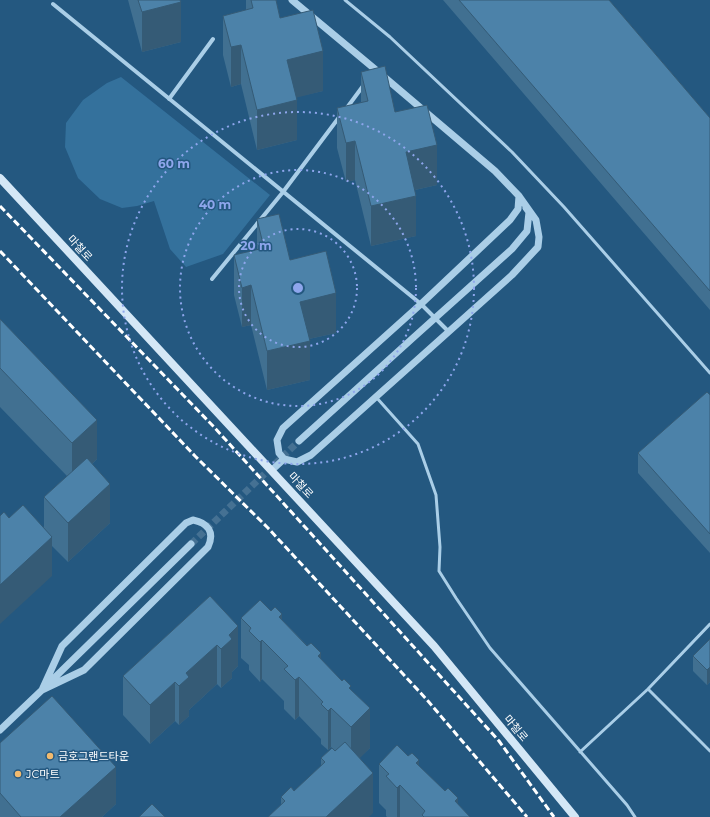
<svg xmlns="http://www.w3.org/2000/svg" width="710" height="817" font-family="Montserrat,'Noto Sans KR',sans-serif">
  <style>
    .green { fill: #34719c }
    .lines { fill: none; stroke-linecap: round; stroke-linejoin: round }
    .tertiary-tunnel { stroke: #457193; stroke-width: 7; stroke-dasharray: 7 3.5; stroke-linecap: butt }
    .service { stroke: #aacee7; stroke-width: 3 }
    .minor { stroke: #aacee7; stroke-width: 4 }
    .tertiary { stroke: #aacee7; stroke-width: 7 }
    .secondary { stroke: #d4e7f6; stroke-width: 8 }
    .rail { stroke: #fff; stroke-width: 3; stroke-dasharray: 7 3; stroke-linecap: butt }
    .wall { fill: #417091 }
    .shaded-wall { fill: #355b76 }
    .building { fill: #4c82a9; stroke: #355b76 }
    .ring { fill: none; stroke: #8ea6ec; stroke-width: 2; stroke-dasharray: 2 4 }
    .poi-dot { fill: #f1ba6e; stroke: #245880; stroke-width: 1.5 }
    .labels { text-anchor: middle; stroke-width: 3; stroke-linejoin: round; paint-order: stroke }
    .street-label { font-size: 11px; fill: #fff; stroke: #245880 }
    .poi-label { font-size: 11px; fill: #fff; stroke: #245880; text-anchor: start }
    .centre { fill: #8ea6ec; stroke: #245880; stroke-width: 2 }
    .ring-label { font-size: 12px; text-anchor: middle; font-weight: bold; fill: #8ea6ec; stroke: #245880; stroke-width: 3; stroke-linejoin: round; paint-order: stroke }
  </style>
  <rect width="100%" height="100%" fill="#245880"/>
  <!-- green -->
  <path class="green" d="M121,77l149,118 -47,59 -37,13 -16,-18 -16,-48 -17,5 -15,2 -22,-9 -22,-21 -13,-31 1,-24 17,-23 24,-17z"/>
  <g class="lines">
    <!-- tertiary-tunnel -->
    <path class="tertiary-tunnel" d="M191,544l108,-103"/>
    <!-- service -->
    <path class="service" d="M345,0l45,37 122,115 52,55 146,166
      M376,397l42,47 18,51 4,52 -1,24 17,27 34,50 137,157 8,12
      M648,689l62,62
      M580,752l68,-63 62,-65"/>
    <!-- minor -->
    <path class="minor" d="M53,4l368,300 28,28
      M169,99l44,-60
      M346,109l17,-23
      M212,279l71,-87 57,-76"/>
    <!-- tertiary -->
    <path class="tertiary" d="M292,0l84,70 119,101 24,25 2,3
      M519,196l17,24 3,17 -1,10 -26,28 -201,180 -14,7 -13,-3 -5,-6 -2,-13 6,-12 138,-124 89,-84 8,-11z
      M299,441l115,-104 98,-88 15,-18 2,-19 -3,-4
      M272,470l12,-11
      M193,520c15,3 22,12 15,27l-124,123 -42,20 20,-44 124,-123z
      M0,730l42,-40 149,-146"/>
    <!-- secondary -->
    <path class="secondary" d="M0,178l434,468 141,171"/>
    <!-- rail -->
    <path class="rail" d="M0,206l214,221 101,111 184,203 55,76
      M0,251l195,205 73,72 160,173 99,116"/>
  </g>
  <!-- wall -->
  <path class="wall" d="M128,0h52l1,42 -39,10z
    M246,0h30l4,18 43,73 -27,6 1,43 -40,10 -16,-66 -10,3 -8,-32v-39l23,-6z
    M443,0h166l101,118v192z
    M361,72l34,40 42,73 -22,5 1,46 -45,10 -16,-66 -9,2 -9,-34v-40l24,-5z
    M257,219l33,41 46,73 -27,6 1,41 -43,10 -16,-65 -9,2 -8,-32v-40l23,-5z
    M0,319l97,140 -5,5 18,59 -42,39 -16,-16v30l-43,-58 35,9v-30l23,-21 -67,-69z
    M710,395v158l-72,-80v-20z
    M210,596l28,70 -6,6v6l-11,10 -4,-4 -28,26v6l-10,9 -4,-4 -25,23 -27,-29v-39z
    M271,611l11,9 69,70 19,58 -11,10 14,55 -92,-8v-8l13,-6 27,-25v-8l11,-10 -1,-1 -3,3 -7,-6v-5l-22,-23 -4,4 -11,-11v-8l-22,-22 -2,3 -11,-12v-5l-8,-7v-40z
    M710,639v43l-3,3 -14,-14v-15z
    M0,743l116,61 -14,13h-102z
    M408,756l11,10 51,51h-83l-1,-1v-6l-7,-7v-39z"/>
  <!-- shaded-wall -->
  <path class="shaded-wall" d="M181,2v40l-39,10v-40z
    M241,45v39l-10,3v-40z
    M323,51v40l-36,9v-40z
    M297,100v40l-40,10v-40z
    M355,141v39l-9,2v-39z
    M437,145v40l-31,7v-40z
    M416,196v40l-45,10v-40z
    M251,285v40l-9,2v-39z
    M336,293v40l-36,8v-39z
    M310,341v39l-43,10v-39z
    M97,420v39l-25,24v-40z
    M110,484v39l-42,39v-39z
    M52,537v39l-52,48v-39z
    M282,614v40l-3,-37z
    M238,626v40l-6,6v6l-11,10v-39l8,-14z
    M262,640v39l-2,3v-40z
    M217,645v39l-28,26v6l-10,9v-39l7,-13z
    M321,653v40l-3,-37z
    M710,667v15l-3,3v-15z
    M299,677v39l-4,4v-40z
    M175,682v39l-25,23v-39z
    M331,708v39l-3,3v-39z
    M370,708v40l-19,19v-40z
    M419,760v39l-3,-36z
    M116,767v37l-14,13h-42z
    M373,773v40l-4,4h-43z
    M400,785v32h-3v-29z
    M458,798v19l-3,-16z"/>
  <!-- building -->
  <path class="building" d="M138,0h42l1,2 -39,10z
    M251,0h25l4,18 33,-8 10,41 -36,9 10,40 -40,10 -16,-65 -10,2 -8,-31 30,-8z
    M459,0h150l101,118v173z
    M385,66l10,46 32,-7 10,40 -31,7 10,44 -45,10 -16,-65 -9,2 -9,-35 31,-7 -7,-29z
    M279,214l11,46 36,-9 10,42 -36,9 10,39 -43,10 -16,-66 -9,3 -8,-33 30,-7 -7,-29z
    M0,319l97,101 -25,23 -72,-75z
    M707,392l3,3v139l-72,-81z
    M87,458l23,26 -42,39 -24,-26z
    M23,505l29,32 -52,48v-69l4,-4 5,6z
    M210,596l28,30 -9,9 3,4 -11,10 -4,-4 -31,28 3,4 -10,9 -4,-4 -25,23 -27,-29z
    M260,600l11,11 4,-4 7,7 -3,3 28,29 4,-3 10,10 -3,3 24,25 2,-2 7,7 -2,2 21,20 -19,19 -20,-19 -3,3 -7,-7 2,-2 -24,-25 -4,3 -11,-11 4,-3 -26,-26 -2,2 -11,-11 2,-3 -10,-10z
    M710,639v28l-3,3 -14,-14z
    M52,696l64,71 -56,50h-39l-21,-24v-50z
    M345,742l28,31 -47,44h-58l17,-16 -4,-4 10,-10 3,4 31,-29 -4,-4 11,-10 3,3z
    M397,745l11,11 4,-3 7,7 -3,3 29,28 3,-3 10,10 -3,3 15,16h-46l-2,-2 3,-4 -25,-26 -3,3 -11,-12 3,-2 -10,-10z
    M152,804l13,13h-26z"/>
  <!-- distance rings -->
  <g class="ring">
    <circle cx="298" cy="288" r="59"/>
    <circle cx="298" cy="288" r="118"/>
    <circle cx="298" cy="288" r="176"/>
  </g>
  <!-- markers -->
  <g class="poi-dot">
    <circle cx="50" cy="756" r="4"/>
    <circle cx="18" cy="774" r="4"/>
  </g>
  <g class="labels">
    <!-- street labels -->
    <g class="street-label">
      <text transform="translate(80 248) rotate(47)" y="4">마철로</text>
      <text transform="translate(301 485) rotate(47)" y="4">마철로</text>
      <text transform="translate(516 728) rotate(50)" y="4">마철로</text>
    </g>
    <!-- poi labels -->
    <g class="poi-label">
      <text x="58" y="760">금호그랜드타운</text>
      <text x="26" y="778">JC마트</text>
    </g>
  </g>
  <circle cx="298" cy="288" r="6" class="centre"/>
  <g class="ring-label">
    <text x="174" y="168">60 m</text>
    <text x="215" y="209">40 m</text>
    <text x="256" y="250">20 m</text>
  </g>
</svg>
